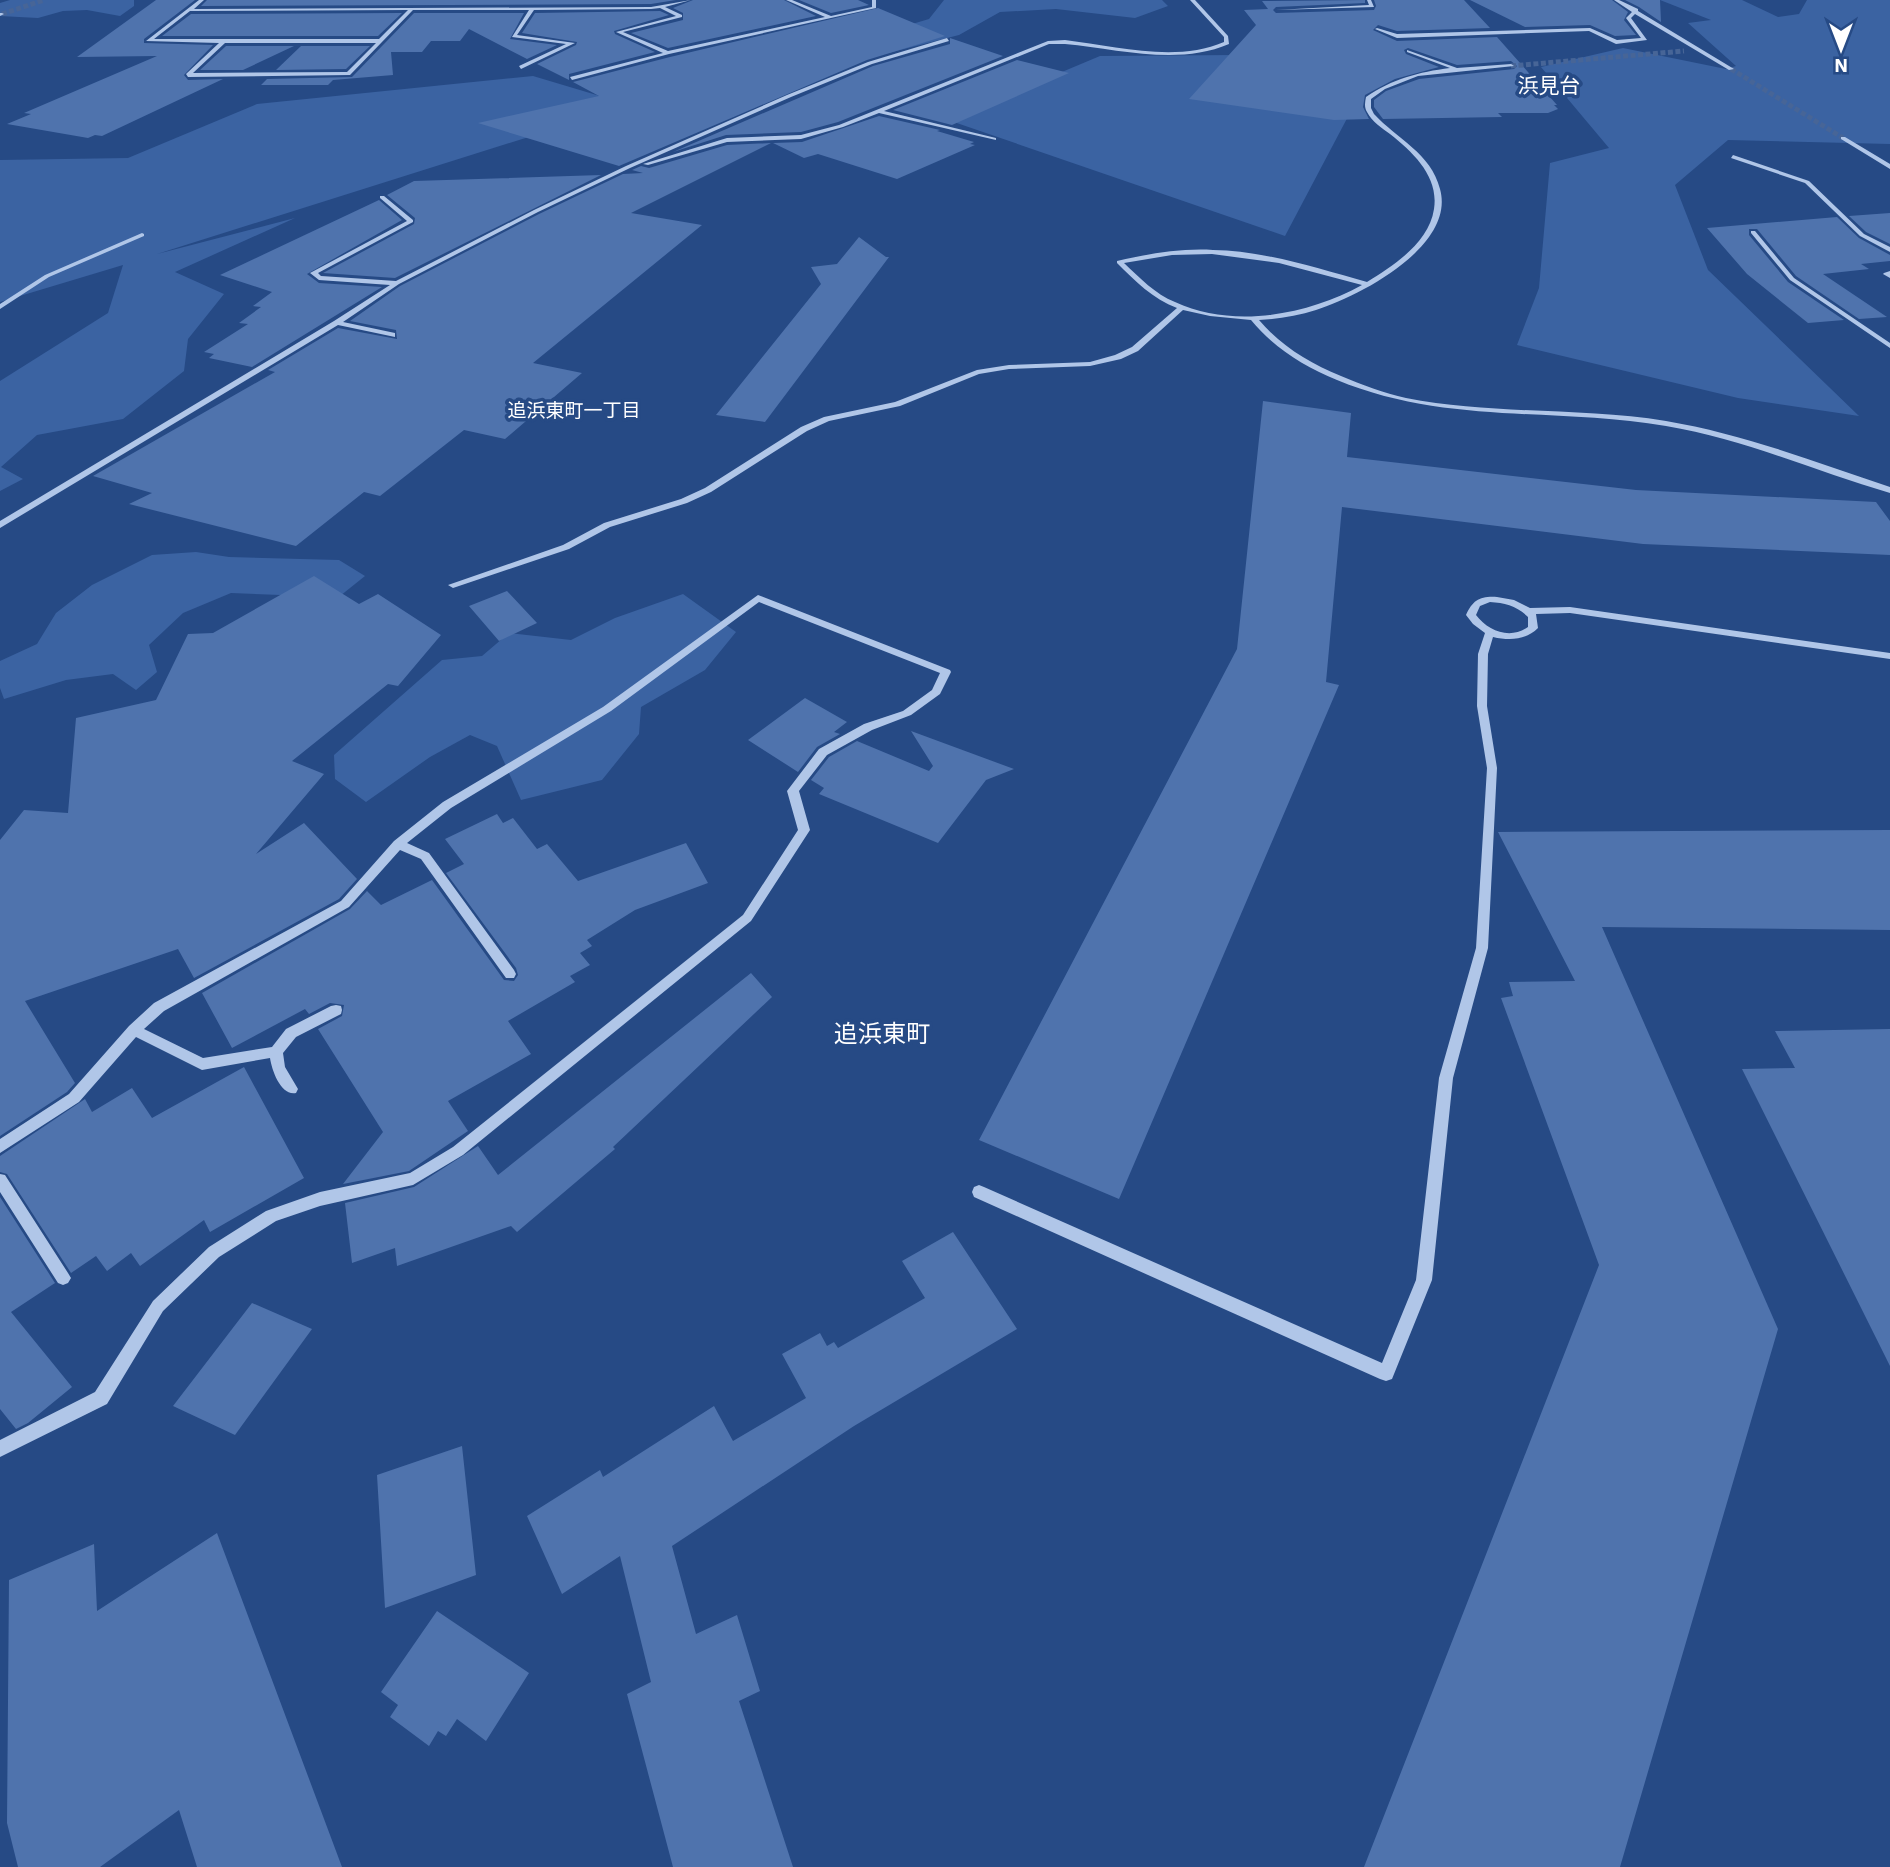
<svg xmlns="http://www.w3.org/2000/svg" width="1890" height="1867" font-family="'IBM Plex Sans','Noto Sans JP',sans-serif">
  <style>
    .green { fill: #3b63a2 }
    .building { fill: #4f73ad }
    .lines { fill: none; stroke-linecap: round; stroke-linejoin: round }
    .minor-tunnel { stroke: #476597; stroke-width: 5; stroke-dasharray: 5 2.5; stroke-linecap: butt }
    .minor { fill: #b0c6e8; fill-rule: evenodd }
    .labels { text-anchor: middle; stroke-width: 7; stroke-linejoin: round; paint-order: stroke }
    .far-neighbourhood-label { font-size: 19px; fill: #fff; stroke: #264a85 }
    .far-quarter-label { font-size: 21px; fill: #fff; stroke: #264a85 }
    .quarter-label { font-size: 24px; fill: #fff; stroke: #264a85 }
  </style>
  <rect width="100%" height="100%" fill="#264a85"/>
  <!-- green -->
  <path class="green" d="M10,0h124v6l-14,10 -33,-6 -24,1 -25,7 -38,-2v-13z
    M944,0h218l6,6 -33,12 -79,-9 -56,3 -41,23 -98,25 -33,-11 101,-30z
    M1660,0h82l36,17 21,-3 8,-14h83v144l-162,-4 -53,45 33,85 151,146 -121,-18 -221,-53 22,-57 11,-125 59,-15 -68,-81 82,-19 103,21 10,-3 -48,-43 23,-3z
    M1381,54l-96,182 -337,-116 152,-64z
    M533,76l97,29 -473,149 138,-36 -120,54 49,22 -36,45 -4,32 -61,48 -86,16 -36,32 22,12 -23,12v-110l108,-68 15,-48 -123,37v-142l128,-2 129,-54z
    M196,552l33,5 110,3 26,16 -35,28 -49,-9 -50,-2 -48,20 -34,32 8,27 -21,18 -23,-16 -47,6 -62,19 -4,-11v-27l37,-17 19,-31 36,-28 60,-30z
    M683,594l53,38 -31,38 -64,37 -2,27 -37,46 -81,20 -24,-54 -27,-11 -40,22 -64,45 -31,-23 -1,-24 108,-95 40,-4 27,-23 62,7 44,-22z"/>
  <!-- building -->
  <path class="building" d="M156,0h39l-51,39v4l69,2 -29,30 4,5 35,-1 -121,57 -7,-1 -7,3 -81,-14 24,-10 -7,-1 133,-57 -80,1z
    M207,0h469l-25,4 -450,2z
    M693,0h91l32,16 -148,32 -37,-15 52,-13v-7l-10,-5z
    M799,0h59l11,5 -38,8z
    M1365,0v3l-89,4 -3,3 3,3 98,-3 2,-4 -2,-6h90l26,28 -93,3 -19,-6 -5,5 24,11 100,-4 60,68h-3l4,4 -10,4h-50l4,4 -119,2 -9,-12v-7l12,-9 33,-12 95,-10 3,-3 -6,-5 -54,4 -49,-17 -4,2 2,4 33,13 -44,12 -30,16 -2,12 6,12 -35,1 -145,-21 67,-74 -12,-15 24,-1 -6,-8z
    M1470,0h142l16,12 -4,8 12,15 -21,1 -25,-11 -65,2z
    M1625,0h35l1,22 -22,-15z
    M878,8l67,28 -78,24 -248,106 -141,-43 121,-27 -26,-14 97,-25z
    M660,11l9,4 -55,16 1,3 40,18 -86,22v6l-32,-16 39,-19 1,-3 -55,-9 13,-20z
    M402,13l-24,23h-216l29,-22z
    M414,13h110l-14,26 47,6 -30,14 -58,-30 -9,12h-29l-9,11h-31l2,23 -60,5 -5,5h-67l6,-6 85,-2z
    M950,38l53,18 -165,66 -37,10 -75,3 -53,17 200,-86 77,-22z
    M226,46h68l-51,24h-43z
    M301,46h69l-24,23 -70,1z
    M1017,60l52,13 -117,52 -59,-15z
    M879,116l61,14 -3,1 37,11 -4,2 5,1 -78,34 -79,-25 -14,4 -31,-15 29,-1z
    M771,143l-140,70 71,12 -169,138 49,10 -77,66 -41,-9 -84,66 -16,-4 -68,54 -167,-42 23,-11 -59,-17 182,-104 -7,-2 70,-42 59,11 -1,-9 -46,-9 50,-35 139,-72 84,-40 20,-1 -11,-3 9,-4 8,2 78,-23z
    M601,175l-206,103 -72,-5 91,-49 1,-6 -28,-23 27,-14z
    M379,200l23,20 -95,54 12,9 63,4 -130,80 -43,-9 5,-4 -10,-2 44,-28 -9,-1 22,-16 -8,-1 19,-14 -52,-17z
    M1890,213v31l-24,-12 -17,-16z
    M1837,217l22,21 31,17v6l-29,3 8,5 -46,5 64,43 -28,2 -63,-43 -39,-47h-8v6l39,47 56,38 -36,3 -61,-49 -40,-46z
    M859,237l27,20h3l-124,165 -49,-7 105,-131 -10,-17 26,-3z
    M1263,401l88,12 -4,44 289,33 240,12 14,19v34l-247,-11 -301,-37 -16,175 13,3 -220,514 -140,-59 258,-491z
    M314,576l45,28 19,-10 63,41 -43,51 -10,-2 -96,77 32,13 -68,80 48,-31 53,56 -18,20 -145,79 -16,-29 -153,52 50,82 -8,9 -67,44v-296l24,-30 44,3 8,-95 80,-18 32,-66 25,-1z
    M507,591l30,32 -38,18 -30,-35z
    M805,698l42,24 -13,10 6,2 -23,13 -19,25 -50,-32z
    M911,731l103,38 -28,11 -48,63 -119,-49 5,-6 -13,-8 18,-23 28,-16 72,30 4,-5z
    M497,814l6,9 10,-5 24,31 10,-5 31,37 108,-38 22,40 -73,27 -48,30 5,6 -12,7 10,12 -20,11 5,6 -67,39 23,33 -83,47 20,30 -59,40 -66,13 40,-52 -65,-103 24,-13 2,-11 -14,-2 -21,11 -4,-5 -73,39 -30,-55 148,-84 17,-18 14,14 51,-25 72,100 10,1 4,-6 -2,-7 -70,-95 18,-9 -19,-25z
    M1890,830v100l-288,-3 176,402 -158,538h-256l235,-602 -98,-267 12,-2 -4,-14 66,-1 -77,-149z
    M751,973l21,24 -159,150 2,2 -98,83 -6,-6 -114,40 -2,-18 -43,15 -7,-60 69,-16 64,-41 20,29z
    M1890,1029v337l-148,-297 53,-1 -20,-37z
    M244,1067l60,111 -94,54 -6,-12 -64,46 -9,-13 -24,18 -11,-15 -25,17 -64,-99 -7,-2v-16l85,-57 7,13 40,-24 20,30z
    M0,1197l55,86 -44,29 61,75 -44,36 -12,6 -16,-20z
    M953,1232l64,97 -163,97 -182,120 24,88 41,-19 23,76 -21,10 54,166h-120l-46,-173 24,-12 -31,-126 -58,38 -35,-78 73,-46 3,7 111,-71 19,35 73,-43 -24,-44 38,-21 7,13 7,-4 4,6 87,-50 -23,-37z
    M252,1303l60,26 -77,106 -62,-29z
    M462,1446l14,129 -91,33 -8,-133z
    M217,1533l125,334h-145l-18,-57 -79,57h-82l-11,-44 2,-243 85,-36 3,67z
    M437,1611l92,62 -43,68 -29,-22 -11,17 -8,-5 -9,15 -39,-29 8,-12 -17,-13z"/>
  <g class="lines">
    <!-- minor-tunnel -->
    <path class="minor-tunnel" d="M2,14l42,-14
      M1511,66l173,-15
      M1731,69l112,69"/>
    <!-- minor -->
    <path class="minor" d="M199,0h5l-10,9 457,-2 40,-7 -26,7 17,8v2l-59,15 45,19 157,-34 -39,-17h6l39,16 41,-9v-7h4v8l-207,46 -97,26 -2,-3 93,-24 -47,-21 60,-16 -16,-8 -9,1 -117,1 -17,25 58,8 -54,26 -2,-3 47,-22 -54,-7 17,-27h-116l-63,65 -162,2 -2,-3 33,-31 -73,-2zM408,10l-29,29h-225l36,-28zM225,43h151l-29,29 -154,1z
      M1190,0h5l33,36 1,8c-51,22 -111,5 -164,0h-16l-165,67 112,27v2l-117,-27 -36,14 -42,12 -74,3 -79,23 -5,-1 84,-26 74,-3 38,-10 209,-84 17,-1c50,6 111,23 159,2v-5z
      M1367,0h4l3,7 -98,3 93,-5z
      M1614,0h5l19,9v2l96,58 -5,1 -94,-56 -4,4 16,22 -31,4 -27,-13 -192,7 -22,-9 2,-1 20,6 193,-6 27,12 24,-2 -15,-20 6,-6z
      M0,13h2l2,1 -4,2z
      M947,38l2,3 -77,23 -81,33 -161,71 -92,44 -139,72 -56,38 52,11v4l-57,-12 -338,203v-7l334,-200 56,-36 -71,-5 -9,-7 97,-52 -27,-23v-2h4l29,24v2l-95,51 3,3 75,5 138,-71 92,-44 161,-71 81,-33z
      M1407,50l50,18 54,-4 3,2 -96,10 -33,13 -14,10v9l3,6c23,25 57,39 66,75 16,57 -80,107 -124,121 -18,6 -38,9 -57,10 22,26 50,43 82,56 21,9 43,17 65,22 86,17 174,9 260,23 77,13 150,41 224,66v6c-75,-22 -146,-54 -224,-67 -113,-19 -220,-1 -329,-46 -34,-14 -63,-32 -86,-60l-41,-4 -27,-6 -45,41 -17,8 -31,7 -81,3 -30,5 -79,32 -71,15 -22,10 -96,61 -24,11 -77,24 -41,22 -113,38 -3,1 -5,-3 115,-40 41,-22 77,-24 24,-11 96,-61 23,-10 71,-15 82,-32 32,-5 81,-3 25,-7 17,-8 45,-39c-24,-9 -42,-27 -60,-45v-2c31,-7 64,-13 96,-11 53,1 103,18 154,32 26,-16 62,-39 67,-73 5,-32 -20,-56 -44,-75 -8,-6 -18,-12 -23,-22 -3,-5 -2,-10 -1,-15 26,-18 53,-25 84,-29l-43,-16zM1212,254l67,9 83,22c-54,30 -129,44 -187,17 -20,-8 -35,-24 -51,-39l48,-8z
      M1841,137h4l45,27v5l-49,-30z
      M1733,155l76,26 55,53 26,13v5l-30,-16 -55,-53 -74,-25z
      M1751,231h4l39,47 96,65v5l-100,-68 -39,-47z
      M142,233l2,1v2l-95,41 -49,32v-5l45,-29z
      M1890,271v7l-7,-4 1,-1z
      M758,595l192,75 1,2 -11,22 -29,21 -39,15 -45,25 -28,36 11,39 -59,91 -288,234 -50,30 -93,21 -44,15 -57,36 -56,54 -56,93 -107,53v-17l95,-48 58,-91 56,-54 57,-36 54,-19 90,-19 43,-26 290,-232 55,-85 -11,-39 32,-42 45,-25 39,-13 29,-21 8,-17 -181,-71 -148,109 -160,97 -44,35 22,10 85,117 2,4 -2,4h-8l-85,-119 -21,-9 -51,57 -185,104 -20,18 59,29 69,-11 14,-18 45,-23 5,-1 5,1 1,4 -1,4 -45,23 -13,16 2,14 13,22 -2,4c-15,3 -24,-22 -26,-35l-68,12 -66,-33 -57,65 -79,51v-14l69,-45 60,-68 25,-23 187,-102 53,-60 49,-39 160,-95z
      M1497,597l17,3 16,8 40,-1 320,46v6l-320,-46 -34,1 2,14c-12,12 -28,13 -45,9l-5,17 -1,52 10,62 -9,180 -35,130 -21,202 -40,99 -6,2 -6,-2 -406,-182 -2,-5 2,-5 5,-2 5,2 398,176 34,-83 23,-202 37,-130 11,-180 -10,-62 1,-52 7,-21 -12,-9 -7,-9c7,-15 14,-19 31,-18zM1490,602c15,1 27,4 38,15v10c-18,13 -40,4 -52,-12l4,-9z
      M0,1174l5,1 63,98 3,5 -3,5 -5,2 -5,-2 -58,-91z"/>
  </g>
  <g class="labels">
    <!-- far-neighbourhood labels -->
    <g class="far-neighbourhood-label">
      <text x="574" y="417">追浜東町一丁目</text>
    </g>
    <!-- far-quarter labels -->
    <g class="far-quarter-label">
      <text x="1549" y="93">浜見台</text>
    </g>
    <!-- quarter labels -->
    <g class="quarter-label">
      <text x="882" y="1042">追浜東町</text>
    </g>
  </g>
  <!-- north arrow -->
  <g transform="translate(1841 49) rotate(180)" stroke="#264a85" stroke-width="5" paint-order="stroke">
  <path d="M0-5L12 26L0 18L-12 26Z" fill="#ffffff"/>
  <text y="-10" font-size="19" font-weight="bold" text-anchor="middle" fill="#ffffff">N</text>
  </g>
</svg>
